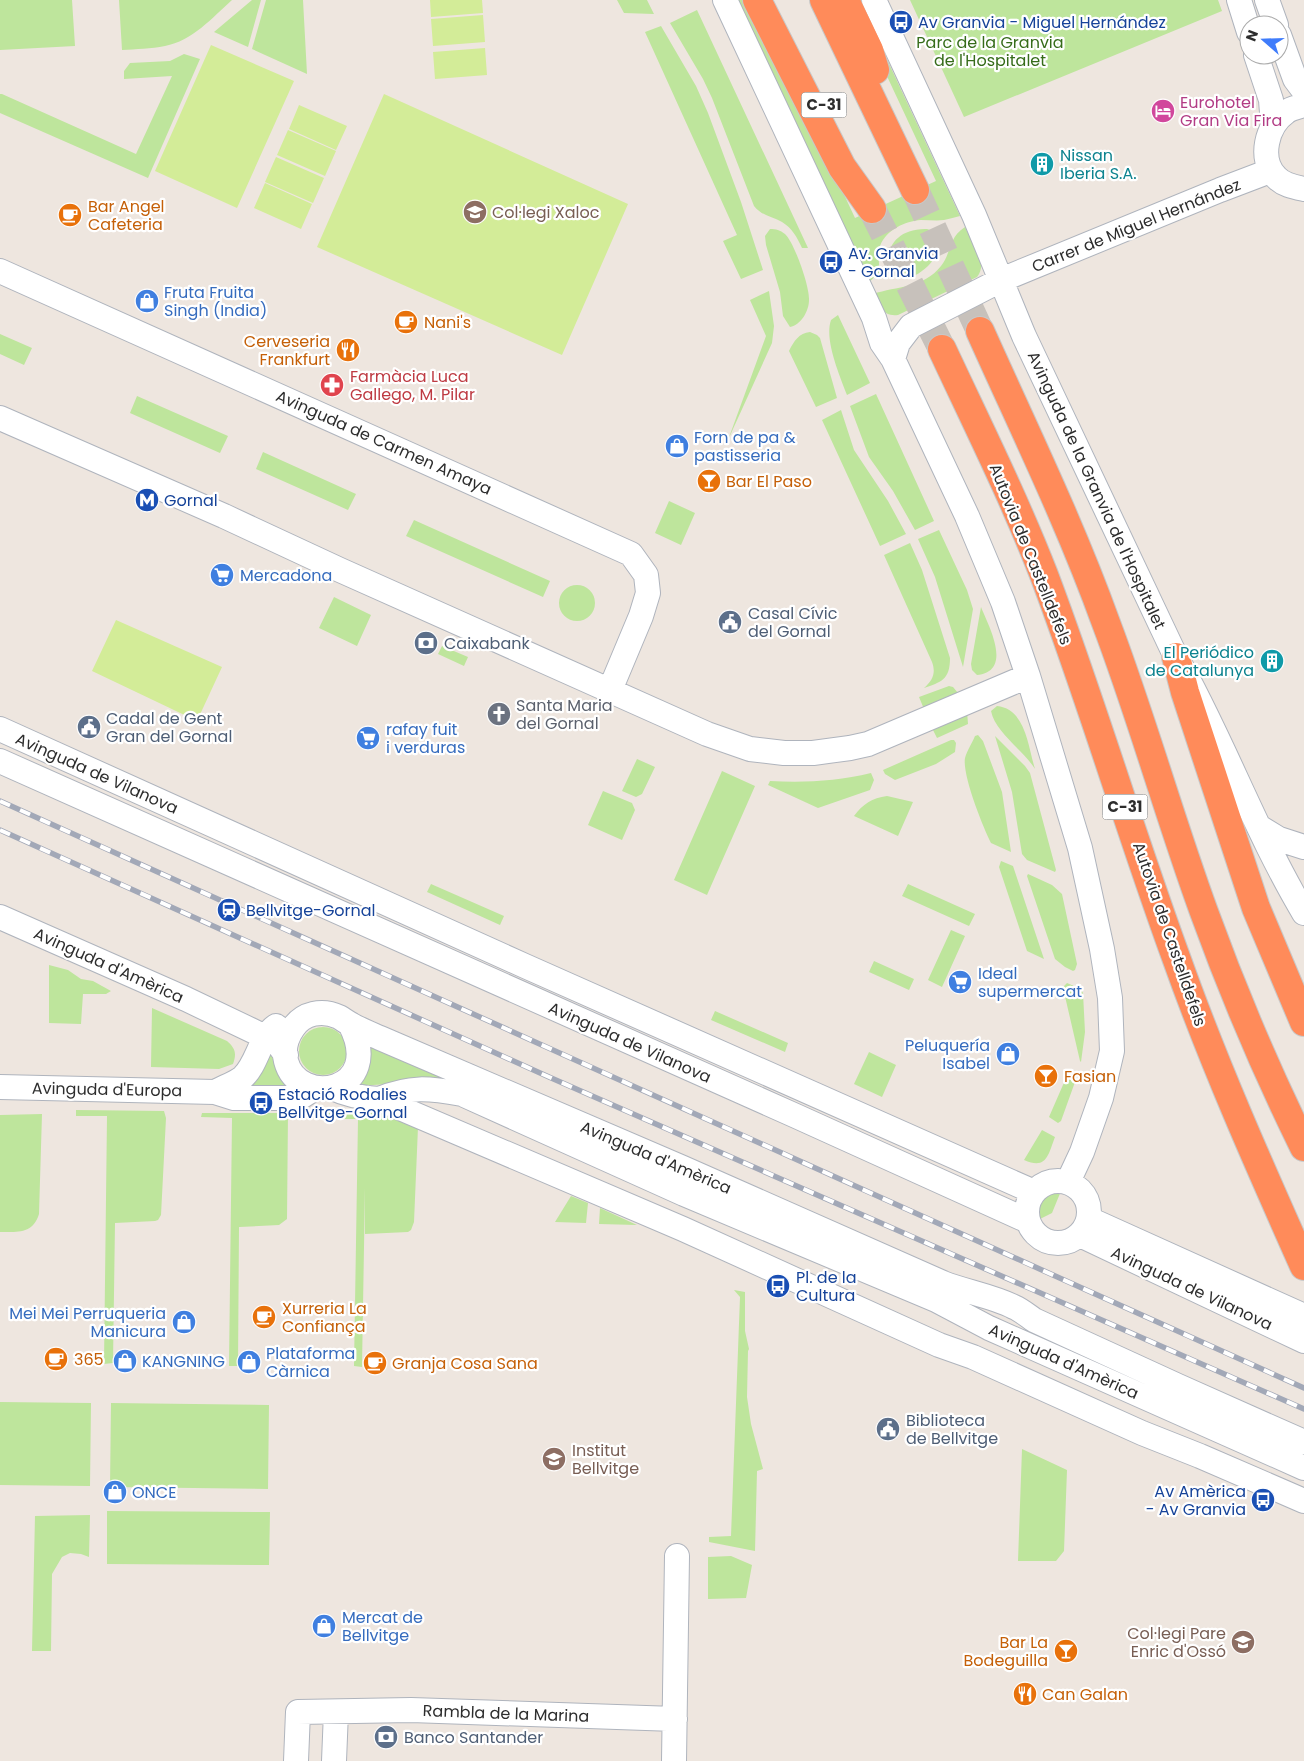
<svg xmlns="http://www.w3.org/2000/svg" width="1304" height="1761" font-family="Poppins,sans-serif">
  <style>
    .green { fill: #bee59c }
    .pitch { fill: #d3ec98 }
    .lines { fill: none; stroke-linecap: round; stroke-linejoin: round }
    .highway-tunnel { stroke: #c7c1bb; stroke-width: 28; stroke-dasharray: 28 14; stroke-linecap: butt }
    .minor-casing { stroke: #afb4bd; stroke-width: 26 }
    .highway-casing { stroke: #c8c8c8; stroke-width: 30 }
    .minor { stroke: #fff; stroke-width: 24 }
    .highway { stroke: #ff8b5a; stroke-width: 28 }
    .rail-casing { stroke: #a2a8b7; stroke-width: 5.5 }
    .rail { stroke: #fff; stroke-width: 4; stroke-dasharray: 11; stroke-linecap: butt }
    .labels { text-anchor: middle; stroke-width: 4.5; stroke-linejoin: round; paint-order: stroke }
    .shield { fill: #fff; stroke: #6c6c6c; stroke-width: 1 }
    .shield-label { font-size: 15px; font-weight: bold; fill: #2d2d2d }
    .transit-label { font-size: 16px; fill: #164399; stroke: #fff; text-anchor: start }
    .park-label { font-size: 16px; fill: #366c1a; stroke: #fff }
    .hotel-label { font-size: 16px; fill: #b23c85; stroke: #fff; text-anchor: start }
    .culture-label { font-size: 16px; fill: #0d838f; stroke: #fff; text-anchor: start }
    .food-label { font-size: 16px; fill: #c56008; stroke: #fff; text-anchor: start }
    .education-label { font-size: 16px; fill: #785e54; stroke: #fff; text-anchor: start }
    .street-label { font-size: 16px; fill: #2d2d2d; stroke: #fff }
    .shop-label { font-size: 16px; fill: #366cbe; stroke: #fff; text-anchor: start }
    .health-label { font-size: 16px; fill: #be3a42; stroke: #fff; text-anchor: start }
    .service-label { font-size: 16px; fill: #4e5e75; stroke: #fff; text-anchor: start }
    .worship-label { font-size: 16px; fill: #5b616d; stroke: #fff; text-anchor: start }
  </style>
  <rect width="100%" height="100%" fill="#eee6df"/>
  <!-- green -->
  <path class="green" d="M0,0h72l3,46 -75,4z
    M119,0h113c-20,18 -40,41 -67,46 -14,3 -29,3 -43,4z
    M252,0h9l-13,47 -34,-15z
    M266,0h37l4,74 -55,-25z
    M617,0h30l7,14 -30,-1z
    M737,0h16l102,218 81,-37 -58,-124 -8,-34 90,193c-5,1 -10,3 -16,4 -7,1 -15,0 -23,0 -16,1 -35,10 -41,26 -3,9 0,18 -1,27l-11,10z
    M910,0h308l4,11 -258,106z
    M697,10l111,238h-6c-5,-11 -10,-20 -20,-26 -11,-6 -20,-6 -28,-16l-42,-108 -9,-19 -33,-56z
    M661,26l35,60 12,27 33,89 22,68 -22,9 -18,-38 14,-6 -92,-203z
    M184,54l16,5 -52,119 -148,-65v-19h2l134,60 36,-78 -48,3v-8l6,-8 40,-2z
    M965,227c7,14 24,36 12,50l-79,38c-15,2 -18,-9 -25,-21 24,-8 51,-6 68,-28 11,-14 7,-28 24,-39z
    M770,229c6,0 10,1 15,5 9,8 25,53 24,66 0,11 -8,25 -19,27l-7,-11 -3,-24 -14,-47 -1,-9z
    M927,229l9,3 5,7c0,10 -6,20 -13,27 -45,42 -60,-39 -1,-37z
    M769,291l5,35 -2,17 -44,97 38,-104 -16,-36z
    M838,315l32,68 -23,12c-7,-19 -23,-55 -16,-75z
    M810,332l7,3 3,3 17,60 -21,9 -27,-56c5,-10 10,-18 21,-19z
    M0,334l32,14 -8,17 -24,-11z
    M876,394l58,127 -19,9 -22,-39 -24,-34 -19,-51z
    M137,396l91,40 -8,17 -90,-40z
    M841,410l13,40 34,51 18,33 -26,12 -58,-126z
    M263,452l93,42 -8,16 -92,-41z
    M669,501l26,12 -14,32 -26,-12z
    M414,520l136,61 -7,16 -137,-61z
    M939,530l28,60 6,19 -10,58 -28,-90 -17,-38z
    M910,543l12,27 28,88c0,22 -9,24 -26,30 9,-8 12,-15 8,-26l-48,-107z
    M559 603a18 18 0 1 1 36 0a18 18 0 1 1-36 0Z
    M334,597l37,18 -14,31 -38,-18z
    M981,607c7,18 33,64 -4,68l-5,-5 -1,-6z
    M442,646l26,11 -4,9 -26,-12z
    M949,686l4,1 5,6 -34,16 -5,-12z
    M997,706c29,3 31,41 38,63 -11,-18 -40,-37 -44,-58z
    M967,711l1,13 -31,14 -6,-12z
    M978,735l5,6 19,51 9,60 -20,-9c-8,-16 -29,-68 -26,-85 2,-7 7,-15 10,-22z
    M995,736l30,30 5,7 26,97 -1,2 -28,-12 -5,-6 -10,-62z
    M951,740h3l2,3 -1,9 -19,12 -41,16 -10,-6 -2,-4z
    M637,759l18,8 -13,27 -6,3 -14,-6z
    M722,771l33,15 -48,109 -33,-15z
    M871,773l3,7 -4,10 -52,18 -50,-23 2,-4c35,2 67,0 101,-8z
    M603,791l29,12 3,7 -13,30 -34,-15z
    M887,796l26,6 -15,34 -44,-20c9,-12 18,-18 33,-20z
    M1001,861l12,5 31,93 -17,-8 -28,-84z
    M1028,874l24,11 10,9 15,70 -2,6 -2,1 -8,-4 -10,-8 -28,-83z
    M431,884l73,32 -4,9 -73,-33z
    M908,884l67,30 -6,12 -67,-30z
    M951,930l14,6 -23,51 -14,-7z
    M874,961l40,18 -5,11 -40,-18z
    M49,965l19,5 13,9 12,2 18,10 -5,3h-23l-2,30 -32,-1z
    M1067,983l14,6 2,4 2,39 -4,30 -1,-1 -16,-69v-6z
    M152,1008l75,33c8,7 10,12 6,23l-14,5 -68,-2z
    M715,1011l73,32 -3,9 -74,-32z
    M299 1051a24 24 0 1 1 48 0a24 24 0 1 1-48 0Z
    M369,1041l108,47 -70,-5 -51,3z
    M267,1046l26,42 -55,1z
    M869,1052l27,13 -14,32 -28,-13z
    M1066,1078l9,4 -14,39 -3,2 -9,-6z
    M76,1110l88,1 2,7 -5,97 -3,5 -3,1 -40,2 -2,140 -9,1 3,-248h-31z
    M202,1113h86l-1,106 -8,6 -40,2 -1,139h-9l3,-248 -31,-1z
    M327,1113h63l28,14 -4,95 -3,8 -3,2 -43,2v-47l-3,180 -8,-1 4,-247h-31z
    M42,1114l-3,100c-6,20 -21,18 -39,18v-117z
    M1042,1130l13,7c-7,18 -8,33 -31,23z
    M1061,1191l-9,22 -14,7c-5,-17 6,-29 23,-29z
    M571,1196l17,7 -2,20 -31,-1z
    M600,1208l37,17 -38,-1z
    M734,1290l11,2v39l4,18 -1,2 -1,46 4,27 12,45 -6,2 -2,80 -46,-9v-5l22,-1 9,-239z
    M0,1402l91,1 -1,83 -90,-1z
    M111,1403l158,2 -1,84 -158,-2z
    M1022,1449l45,21 -3,81 -8,10h-38z
    M107,1511l163,1 -1,53 -162,-1z
    M90,1515l-1,42 -8,-3 -11,-1 -8,4 -10,17 -1,77h-19l3,-135z
    M731,1556l21,9 -6,33 -38,1v-42z"/>
  <!-- pitch -->
  <path class="pitch" d="M430,0h52l1,13 -52,4z
    M483,15l2,27 -52,4 -2,-27z
    M211,45l83,36 -57,127 -82,-37z
    M485,48l2,27 -52,4 -2,-27z
    M384,94l244,110 -66,151 -245,-108z
    M299,105l48,21 -11,24 -47,-21z
    M288,130l48,21 -11,25 -48,-21z
    M276,157l48,21 -11,25 -48,-21z
    M265,183l47,21 -11,25 -47,-21z
    M116,620l106,47 -25,54 -105,-50z"/>
  <g class="lines">
    <!-- highway-tunnel -->
    <path class="highway-tunnel" d="M915,190l65,141
      M872,209l70,140"/>
    <!-- minor casing -->
    <g class="minor-casing">
      <path id="minor" d="M725,0l149,318 8,25 11,16 74,157 36,86 25,74 52,172 22,101 8,49 2,53 -11,47 -19,54 -14,30
        M874,0l100,215 50,121 152,321c47,83 79,174 128,256
        M1239,0l10,32
        M1267,0l9,25
        M1279,35l16,44 9,12
        M1256,55l15,45 2,25
        M1304,105c-6,2 -13,3 -18,7 -19,13 -28,47 -10,65 7,8 18,10 28,12
        M0,271l631,283 15,21 2,18 -7,23 -31,74
        M893,359l5,-16 13,-17 90,-46 219,-90 50,-19
        M0,418l224,98 116,54 367,164 43,15 34,4h29l37,-5 18,-4 160,-68
        M0,729l525,237 509,226
        M0,761l796,355 232,105
        M1261,828l18,11 25,8
        M0,917l186,82 69,33 24,13 7,10
        M350,1024c36,69 -52,84 -64,37 -3,-12 0,-23 7,-33 10,-15 29,-19 46,-11 5,3 9,6 13,8 9,5 19,9 28,13l303,130 260,115c23,9 49,13 71,24 7,3 13,8 20,13l144,66 126,56
        M0,1087l215,5 19,6h57l10,-1 14,-9
        M332,1088c15,7 30,10 47,11l304,130 256,116 34,12 169,76 58,23 104,45
        M215,1092c9,-5 21,-9 28,-15 15,-14 16,-39 33,-51
        M379,1099c32,-13 49,-11 83,-5l222,100 252,106 53,28 315,140
        M1027 1212a31 31 0 1 1 62 0a31 31 0 1 1-62 0Z
        M1089,1219l215,97
        M1080,1235l224,106
        M296,1761l2,-49 113,-2 264,9
        M334,1761l2,-49
        M674,1761l3,-205"/>
    </g>
    <!-- highway casing -->
    <g class="highway-casing">
      <path id="highway" d="M757,0l85,167 30,42
        M824,0l91,190
        M845,0l24,50 6,20
        M980,331c43,96 90,192 126,292 36,95 63,193 98,289 29,80 62,158 100,235
        M942,349c35,75 72,149 102,226 48,127 86,257 133,385 37,104 82,205 127,306
        M1176,657l9,35 71,216 48,114"/>
    </g>
    <!-- minor -->
    <use href="#minor" class="minor"/>
    <!-- highway -->
    <use href="#highway" class="highway"/>
    <!-- rail casing -->
    <g class="rail-casing">
      <path id="rail" d="M0,801l1304,587
        M0,830l549,247 755,332"/>
    </g>
    <!-- rail -->
    <use href="#rail" class="rail"/>
  </g>
  <!-- icons -->
  <defs>
    <g id="bus-disc" transform="scale(1.25)"><circle r="9.5" fill="#1a4fb4" stroke="#fff"/><path d="M-5-6H5V4H4V6H2V4H-2V6H-4V4H-5ZM-3.5-4V0h7V-4ZM-3.5 1.2v1.5H-2V1.2ZM2 1.2v1.5H3.5V1.2Z" fill="#fff"/></g>
    <g id="hotel-disc" transform="scale(1.25)"><circle r="9.5" fill="#d1479c" stroke="#fff"/><path d="M-6-4.5h1.5V1H6V5H4.5V3h-9V5H-6ZM-4 0a1.8 1.8 0 1 1 3.6 0ZM.5 0V-2.5h3Q6-2.5 6 0Z" fill="#fff"/></g>
    <g id="building-disc" transform="scale(1.25)"><circle r="9.5" fill="#0f9aa8" stroke="#fff"/><path d="M-4-6H4V6H1V3H-1V6H-4ZM-2.5-4.3h1.7v1.8h-1.7ZM.8-4.3h1.7v1.8H.8ZM-2.5-1h1.7V.8h-1.7ZM.8-1h1.7V.8H.8Z" fill="#fff"/></g>
    <g id="school-disc" transform="scale(1.25)"><circle r="9.5" fill="#8d6e63" stroke="#fff"/><path d="M0-5L7-2L0 1L-7-2ZM-4 1L0 2.5L4 1V4Q0 6-4 4Z" fill="#fff"/></g>
    <g id="cafe-disc" transform="scale(1.25)"><circle r="9.5" fill="#e8710a" stroke="#fff"/><path d="M-5.5-4.5H6V0H3Q3 3.5 0 3.5H-2.5Q-5.5 3.5-5.5 0ZM3-3.2v2h1.7v-2ZM-6 4.5H4V6H-6Z" fill="#fff"/></g>
    <g id="shop-disc" transform="scale(1.25)"><circle r="9.5" fill="#3f7fe0" stroke="#fff"/><path d="M-5-2.5h2.3a2.7 3.5 0 0 1 5.4 0H5L5.5 6h-11ZM-1.5-2.5h3a1.5 2.3 0 0 0-3 0Z" fill="#fff"/></g>
    <g id="restaurant-disc" transform="scale(1.25)"><circle r="9.5" fill="#e8710a" stroke="#fff"/><path d="M-5-6h1v4h1v-4h1v4h1v-4h1v5L-1.5 .5V6h-2V.5L-5-1ZM5-6V6H3V1.5H1.5Q1.5-4 5-6Z" fill="#fff"/></g>
    <g id="pharmacy-disc" transform="scale(1.25)"><circle r="9.5" fill="#e0444e" stroke="#fff"/><path d="M-2-6h4v4h4v4h-4v4h-4v-4h-4v-4h4Z" fill="#fff"/></g>
    <g id="bar-disc" transform="scale(1.25)"><circle r="9.5" fill="#e8710a" stroke="#fff"/><path d="M-6-5H6L.8 .8V4.5H3.5V6h-7V4.5H-.8V.8Z" fill="#fff"/></g>
    <g id="metro-disc" transform="scale(1.25)"><circle r="9.5" fill="#1a4fb4" stroke="#fff"/><path d="M-5.5 5V-5H-3L0 0L3-5H5.5V5H3V-.5L0 4L-3-.5V5Z" fill="#fff"/></g>
    <g id="supermarket-disc" transform="scale(1.25)"><circle r="9.5" fill="#3f7fe0" stroke="#fff"/><path d="M-6-5.5h2.5l.6 2H6L4.5 2H-2.5L-4.4-4H-6ZM-1.5 3.2a1.3 1.3 0 1 0 .1 0ZM3 3.2a1.3 1.3 0 1 0 .1 0Z" fill="#fff"/></g>
    <g id="civic-disc" transform="scale(1.25)"><circle r="9.5" fill="#5c6f8a" stroke="#fff"/><path d="M-.6-6.5H3V-4.5H.6V-3L4-1V1h2V6H-6V1h2V-1L-.6-3ZM-1.2 2.5V6h2.4V2.5Z" fill="#fff"/></g>
    <g id="bank-disc" transform="scale(1.25)"><circle r="9.5" fill="#5c6f8a" stroke="#fff"/><path d="M-6-4H6V4H-6ZM0-2.3a2.3 2.3 0 1 0 0 4.6a2.3 2.3 0 1 0 0-4.6Z" fill="#fff"/></g>
    <g id="church-disc" transform="scale(1.25)"><circle r="9.5" fill="#6b7280" stroke="#fff"/><path d="M-1.2-6h2.4v3.5h3.3v2.4h-3.3V6h-2.4V-.1h-3.3v-2.4h3.3Z" fill="#fff"/></g>
    <g id="station-disc" transform="scale(1.25)"><circle r="9.5" fill="#1a4fb4" stroke="#fff"/><path d="M-3-6H3Q5-6 5-4V2Q5 4 3 4L4.5 6H3L1.5 4h-3L-3 6H-4.5L-3 4Q-5 4-5 2V-4Q-5-6-3-6ZM-3.5-4v3h7v-3ZM-3.5 1v1.5H-2V1ZM2 1v1.5H3.5V1Z" fill="#fff"/></g>
  </defs>
  <g fill-rule="evenodd">
    <use href="#bus-disc" x="901" y="22"/>
    <use href="#hotel-disc" x="1163" y="111"/>
    <use href="#building-disc" x="1042" y="164"/>
    <use href="#school-disc" x="475" y="212"/>
    <use href="#cafe-disc" x="70" y="215"/>
    <use href="#bus-disc" x="831" y="262"/>
    <use href="#shop-disc" x="147" y="301"/>
    <use href="#cafe-disc" x="406" y="322"/>
    <use href="#restaurant-disc" x="348" y="350"/>
    <use href="#pharmacy-disc" x="332" y="385"/>
    <use href="#shop-disc" x="677" y="446"/>
    <use href="#bar-disc" x="709" y="481"/>
    <use href="#metro-disc" x="147" y="500"/>
    <use href="#supermarket-disc" x="222" y="575"/>
    <use href="#civic-disc" x="730" y="622"/>
    <use href="#bank-disc" x="426" y="643"/>
    <use href="#building-disc" x="1272" y="661"/>
    <use href="#church-disc" x="499" y="714"/>
    <use href="#civic-disc" x="89" y="727"/>
    <use href="#supermarket-disc" x="368" y="738"/>
    <use href="#station-disc" x="229" y="910"/>
    <use href="#supermarket-disc" x="960" y="982"/>
    <use href="#shop-disc" x="1008" y="1054"/>
    <use href="#bar-disc" x="1046" y="1076"/>
    <use href="#bus-disc" x="261" y="1103"/>
    <use href="#bus-disc" x="778" y="1286"/>
    <use href="#cafe-disc" x="264" y="1317"/>
    <use href="#shop-disc" x="184" y="1322"/>
    <use href="#cafe-disc" x="56" y="1359"/>
    <use href="#shop-disc" x="125" y="1361"/>
    <use href="#shop-disc" x="249" y="1362"/>
    <use href="#cafe-disc" x="375" y="1363"/>
    <use href="#civic-disc" x="888" y="1429"/>
    <use href="#school-disc" x="554" y="1459"/>
    <use href="#shop-disc" x="115" y="1492"/>
    <use href="#bus-disc" x="1263" y="1500"/>
    <use href="#shop-disc" x="324" y="1626"/>
    <use href="#school-disc" x="1243" y="1642"/>
    <use href="#bar-disc" x="1066" y="1651"/>
    <use href="#restaurant-disc" x="1025" y="1694"/>
    <use href="#bank-disc" x="386" y="1737"/>
  </g>
  <g class="labels">
    <!-- shield labels -->
    <g class="shield">
      <rect x="801.5" y="92.5" width="45" height="25" rx="4"/>
      <rect x="1102.5" y="794.5" width="45" height="25" rx="4"/>
    </g>
    <g class="shield-label">
      <text x="824" y="110">C-31</text>
      <text x="1125" y="812">C-31</text>
    </g>
    <!-- transit labels -->
    <g class="transit-label">
      <text x="918" y="28">Av Granvia - Miguel Hernández</text>
      <text x="848" y="259">Av. Granvia<tspan x="848" dy="18">- Gornal</tspan></text>
      <text x="164" y="506">Gornal</text>
      <text x="246" y="916">Bellvitge-Gornal</text>
      <text x="278" y="1100">Estació Rodalies<tspan x="278" dy="18">Bellvitge-Gornal</tspan></text>
      <text x="796" y="1283">Pl. de la<tspan x="796" dy="18">Cultura</tspan></text>
      <text x="1246" y="1497" text-anchor="end">Av Amèrica<tspan x="1246" dy="18">- Av Granvia</tspan></text>
    </g>
    <!-- park labels -->
    <g class="park-label">
      <text x="990" y="48">Parc de la Granvia<tspan x="990" dy="18">de l'Hospitalet</tspan></text>
    </g>
    <!-- hotel labels -->
    <g class="hotel-label">
      <text x="1180" y="108">Eurohotel<tspan x="1180" dy="18">Gran Via Fira</tspan></text>
    </g>
    <!-- culture labels -->
    <g class="culture-label">
      <text x="1060" y="161">Nissan<tspan x="1060" dy="18">Iberia S.A.</tspan></text>
      <text x="1254" y="658" text-anchor="end">El Periódico<tspan x="1254" dy="18">de Catalunya</tspan></text>
    </g>
    <!-- food labels -->
    <g class="food-label">
      <text x="88" y="212">Bar Angel<tspan x="88" dy="18">Cafeteria</tspan></text>
      <text x="424" y="328">Nani's</text>
      <text x="330" y="347" text-anchor="end">Cerveseria<tspan x="330" dy="18">Frankfurt</tspan></text>
      <text x="726" y="487">Bar El Paso</text>
      <text x="1064" y="1082">Fasian</text>
      <text x="282" y="1314">Xurreria La<tspan x="282" dy="18">Confiança</tspan></text>
      <text x="74" y="1365">365</text>
      <text x="392" y="1369">Granja Cosa Sana</text>
      <text x="1048" y="1648" text-anchor="end">Bar La<tspan x="1048" dy="18">Bodeguilla</tspan></text>
      <text x="1042" y="1700">Can Galan</text>
    </g>
    <!-- education labels -->
    <g class="education-label">
      <text x="492" y="218">Col·legi Xaloc</text>
      <text x="572" y="1456">Institut<tspan x="572" dy="18">Bellvitge</tspan></text>
      <text x="1226" y="1639" text-anchor="end">Col·legi Pare<tspan x="1226" dy="18">Enric d'Ossó</tspan></text>
    </g>
    <!-- street labels -->
    <g class="street-label">
      <text transform="translate(1136 225) rotate(-22)" y="6">Carrer de Miguel Hernández</text>
      <text transform="translate(384 442) rotate(24)" y="6">Avinguda de Carmen Amaya</text>
      <text transform="translate(1097 490) rotate(65)" y="6">Avinguda de la Granvia de l'Hospitalet</text>
      <text transform="translate(1031 554) rotate(68)" y="6">Autovia de Castelldefels</text>
      <text transform="translate(97 773) rotate(24)" y="6">Avinguda de Vilanova</text>
      <text transform="translate(1170 934) rotate(71)" y="6">Autovia de Castelldefels</text>
      <text transform="translate(109 965) rotate(24)" y="6">Avinguda d'Amèrica</text>
      <text transform="translate(630 1042) rotate(24)" y="6">Avinguda de Vilanova</text>
      <text transform="translate(107 1089) rotate(1)" y="6">Avinguda d'Europa</text>
      <text transform="translate(656 1157) rotate(23)" y="6">Avinguda d'Amèrica</text>
      <text transform="translate(1192 1288) rotate(25)" y="6">Avinguda de Vilanova</text>
      <text transform="translate(1064 1361) rotate(24)" y="6">Avinguda d'Amèrica</text>
      <text transform="translate(506 1713) rotate(2)" y="6">Rambla de la Marina</text>
    </g>
    <!-- shop labels -->
    <g class="shop-label">
      <text x="164" y="298">Fruta Fruita<tspan x="164" dy="18">Singh (India)</tspan></text>
      <text x="694" y="443">Forn de pa &amp;<tspan x="694" dy="18">pastisseria</tspan></text>
      <text x="240" y="581">Mercadona</text>
      <text x="386" y="735">rafay fuit<tspan x="386" dy="18">i verduras</tspan></text>
      <text x="978" y="979">Ideal<tspan x="978" dy="18">supermercat</tspan></text>
      <text x="990" y="1051" text-anchor="end">Peluquería<tspan x="990" dy="18">Isabel</tspan></text>
      <text x="166" y="1319" text-anchor="end">Mei Mei Perruqueria<tspan x="166" dy="18">Manicura</tspan></text>
      <text x="266" y="1359">Plataforma<tspan x="266" dy="18">Càrnica</tspan></text>
      <text x="142" y="1367">KANGNING</text>
      <text x="132" y="1498">ONCE</text>
      <text x="342" y="1623">Mercat de<tspan x="342" dy="18">Bellvitge</tspan></text>
    </g>
    <!-- health labels -->
    <g class="health-label">
      <text x="350" y="382">Farmàcia Luca<tspan x="350" dy="18">Gallego, M. Pilar</tspan></text>
    </g>
    <!-- service labels -->
    <g class="service-label">
      <text x="748" y="619">Casal Cívic<tspan x="748" dy="18">del Gornal</tspan></text>
      <text x="444" y="649">Caixabank</text>
      <text x="106" y="724">Cadal de Gent<tspan x="106" dy="18">Gran del Gornal</tspan></text>
      <text x="906" y="1426">Biblioteca<tspan x="906" dy="18">de Bellvitge</tspan></text>
      <text x="404" y="1743">Banco Santander</text>
    </g>
    <!-- worship labels -->
    <g class="worship-label">
      <text x="516" y="711">Santa Maria<tspan x="516" dy="18">del Gornal</tspan></text>
    </g>
  </g>
  <!-- north arrow -->
  <g transform="translate(1264 40) rotate(290)"><circle r="24" fill="#ffffff" stroke="#ababab"/>
  <path d="M0-4L9 19L0 12L-9 19Z" fill="#3f7cfb"/>
  <text y="-8" font-size="14" font-weight="bold" text-anchor="middle" fill="#2d2d2d">N</text>
  </g>
</svg>
